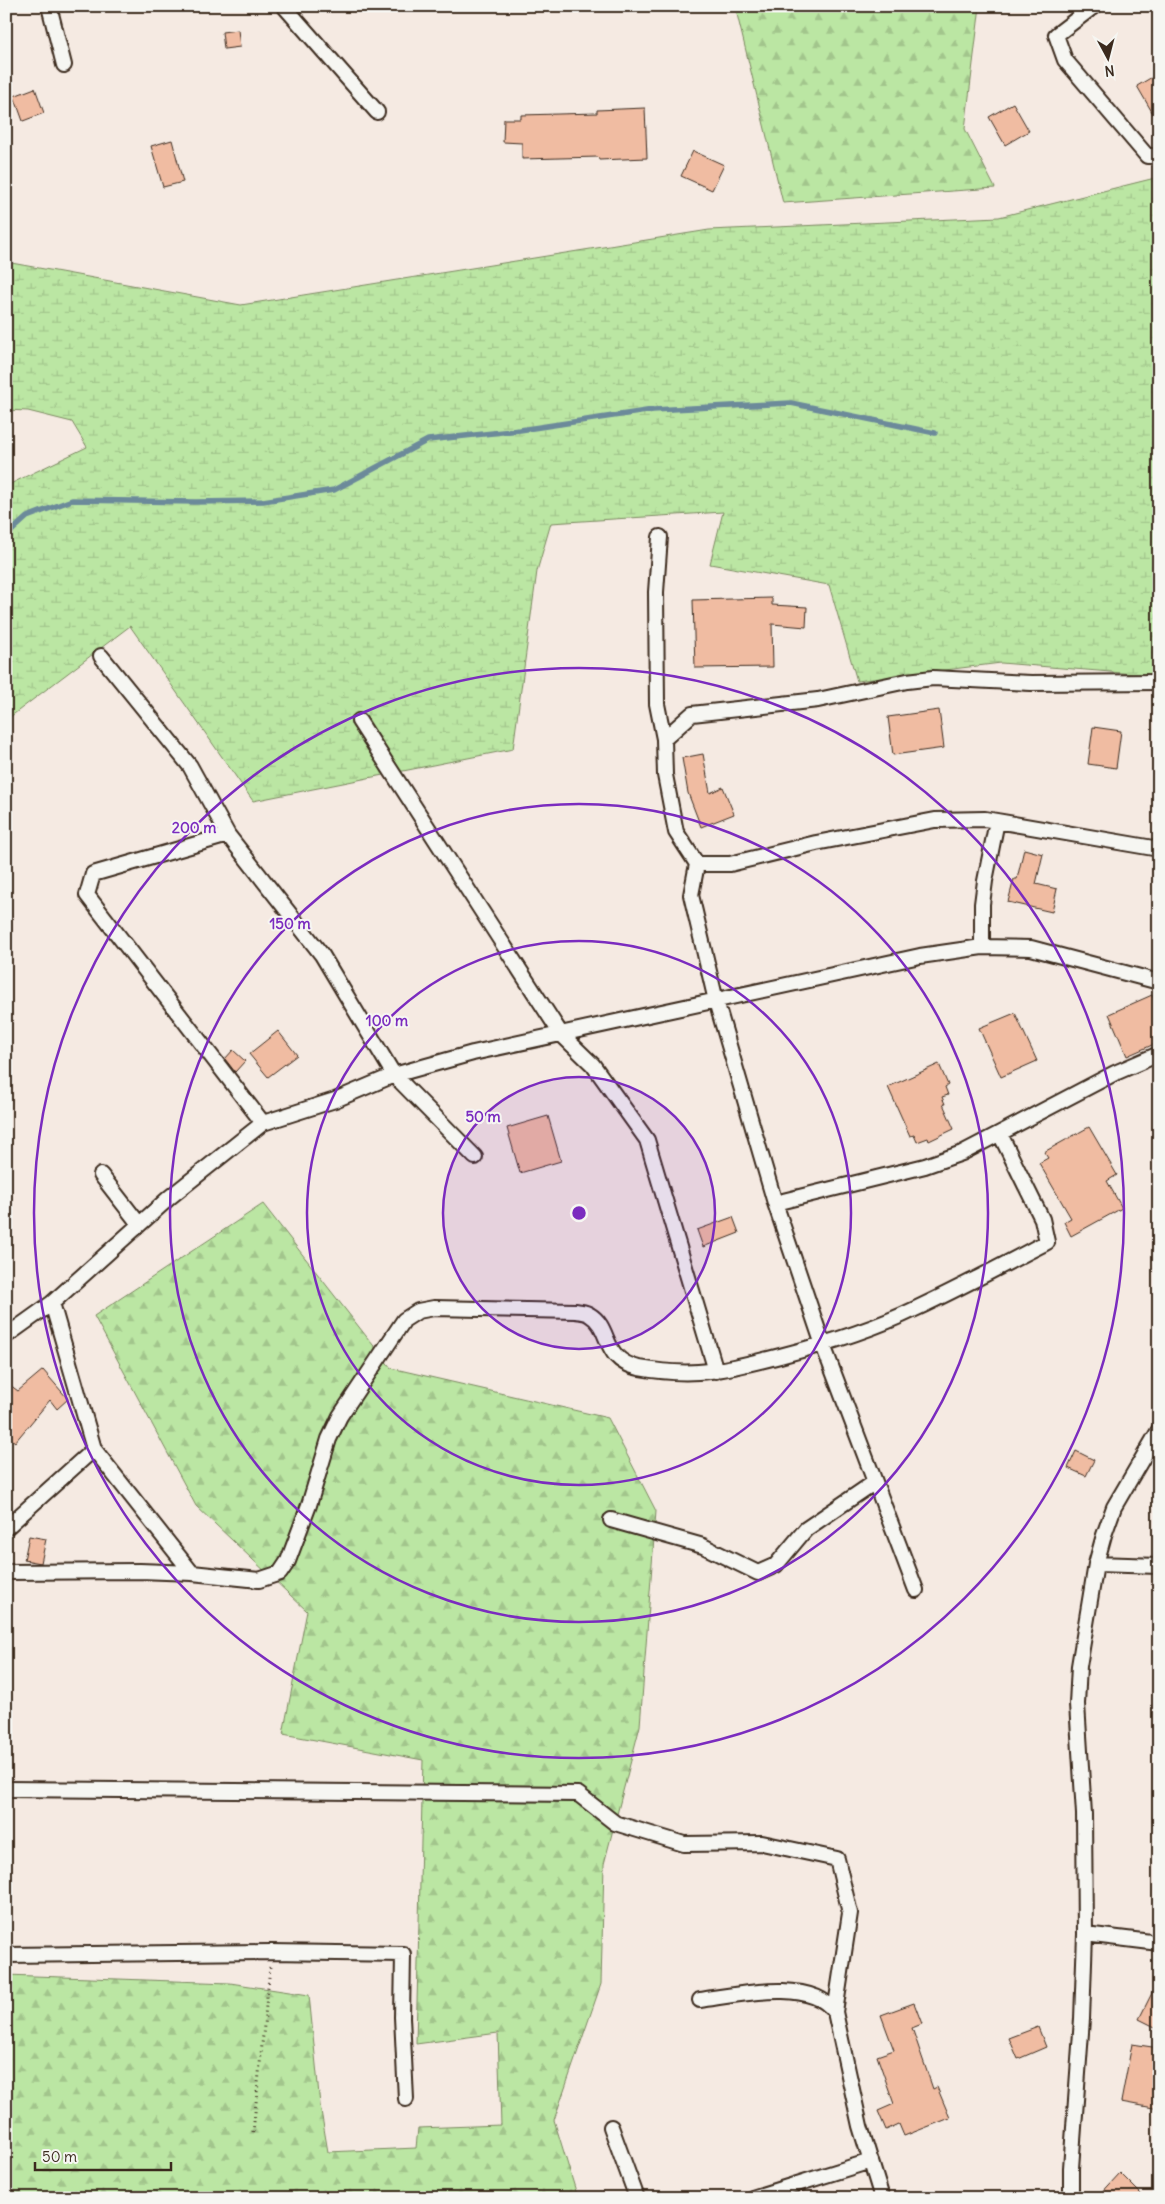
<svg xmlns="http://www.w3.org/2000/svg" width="1165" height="2204" font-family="Delius,sans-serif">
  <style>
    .forest { fill: url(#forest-firs); stroke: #7b8860 }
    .wetland { fill: url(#wetland-marsh); stroke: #7b8860 }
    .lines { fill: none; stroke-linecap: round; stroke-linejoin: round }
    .stream { stroke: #6c8a9a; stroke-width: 5.5 }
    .building { fill: #f0bca2; stroke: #3b2a1e }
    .street-casing { stroke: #3b2a1e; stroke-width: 18 }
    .path { stroke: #3b2a1e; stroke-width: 3; stroke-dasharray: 1 4; stroke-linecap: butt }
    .street { stroke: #f6f6f2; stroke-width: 14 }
    .ring { fill: none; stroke: #7b2cbf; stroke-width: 2.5 }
    .centre { fill: #7b2cbf; stroke: #f6f6f2; stroke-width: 2.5 }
    .ring-label { font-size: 15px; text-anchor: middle; font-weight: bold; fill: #7b2cbf; stroke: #f6f6f2; stroke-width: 4; stroke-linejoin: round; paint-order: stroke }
  </style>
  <defs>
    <pattern id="forest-firs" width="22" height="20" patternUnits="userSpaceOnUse" patternTransform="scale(1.25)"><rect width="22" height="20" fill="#bbe6a3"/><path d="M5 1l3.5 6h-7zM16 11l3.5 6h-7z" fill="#a2c58c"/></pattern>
    <pattern id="wetland-marsh" width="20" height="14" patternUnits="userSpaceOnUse" patternTransform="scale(1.25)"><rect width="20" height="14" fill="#bbe6a3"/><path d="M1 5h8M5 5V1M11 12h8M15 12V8" fill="none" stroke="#a2c58c"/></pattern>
  </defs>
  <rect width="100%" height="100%" fill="#f5eae2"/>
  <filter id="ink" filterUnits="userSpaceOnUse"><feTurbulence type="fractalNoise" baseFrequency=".02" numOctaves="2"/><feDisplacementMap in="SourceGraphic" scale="10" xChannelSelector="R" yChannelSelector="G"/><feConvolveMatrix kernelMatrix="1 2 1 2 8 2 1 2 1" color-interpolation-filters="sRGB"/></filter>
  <g filter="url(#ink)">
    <!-- forest -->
    <path class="forest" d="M735,6h245l-15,123 30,59 -212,15z
      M263,1204l128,164 217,50 48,93 -16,215 -36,138 -3,120 -47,136 24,78h-572v-223l224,8 79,12 11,110 8,47 88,-4 2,-20 83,-3 -3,-92 -82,11 7,-284 -140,-26 24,-123 -111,-105 -102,-190z"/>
    <!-- wetland -->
    <path class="wetland" d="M1159,177v499l-158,-13 -144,18 -28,-96 -119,-21 13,-52 -172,11 -14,48 -24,178 -260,52 -123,-175 -124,94v-234l81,-39 -15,-25 -44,-11 -22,-1v-148l235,43 468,-75 290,-13z"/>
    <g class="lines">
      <!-- stream -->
      <path class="stream" d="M6,536l21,-19 45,-17 123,2 68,-1 71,-11 94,-50 92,-10 133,-20 138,-7 144,30"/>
    </g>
    <!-- building -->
    <path class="building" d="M238,30l2,17 -16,2 -2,-17z
      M1159,73v51l-22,-38z
      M35,88l9,25 -21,8 -9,-25z
      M1013,103l16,28 -24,14 -16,-28z
      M645,108l2,50 -48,2 -1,-3 -76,2v-16l-19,-1 1,-23h17v-4l76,-2v-3z
      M172,140l11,42 -20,5 -12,-41z
      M693,151l31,14 -12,25 -31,-14z
      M772,598v7l35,2 -1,20 -34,-3 1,43 -78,1 -2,-68z
      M939,710l5,38 -51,7 -5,-38z
      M1093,727l28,4 -5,37 -28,-4z
      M703,754l7,39 13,-6 11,27 -33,13 -13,-34 -6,-35z
      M1024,849l19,5 -7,30 21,5 -5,23 -44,-10 6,-23h3z
      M1152,995l7,15v32l-32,14 -18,-42z
      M1015,1013l22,48 -36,16 -22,-49z
      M278,1031l19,24 -29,22 -19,-23z
      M233,1050l12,11 -10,11 -10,-13z
      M939,1064l9,21 -3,2 3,8 -6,2 3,7h-2l11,25 -25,12 -1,-3 -11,4 -3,-7 -4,1 -22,-49z
      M548,1116l13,45 -41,12 -13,-45z
      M1089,1127l28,48 -10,6 15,27 -51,28 -7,-14 7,-4 -32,-55 9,-5 -4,-6z
      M733,1217l6,16 -36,14 -6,-17z
      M43,1370l25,29 -11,10 -7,-9 -35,42 -9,-7v-53l12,9z
      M1076,1451l18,9 -8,16 -18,-8z
      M29,1536l17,3 -5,24 -17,-3z
      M1159,1979v50l-20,-10z
      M914,2003l8,21 -10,4 21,61 4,-2 13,31 -46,18 -5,-12 -13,6 -8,-19 16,-7 -17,-48 17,-6 -13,-35z
      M1038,2027l8,20 -28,12 -9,-21z
      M1132,2044l27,4v61l-38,-7z
      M1120,2173l25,25h-48z"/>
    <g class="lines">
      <!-- street casing -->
      <g class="street-casing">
        <path id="street" d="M49,6l15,59
          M284,6l93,106
          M1094,6l-38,29 9,25 82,96h12
          M660,537l-4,55 1,112 7,35
          M101,656l89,110 38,69
          M359,721l202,313 32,31 54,75 69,231
          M697,864l-21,-32 -11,-57 -1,-36 28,-25 126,-14 89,-19 26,-3 98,5 128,-1
          M982,947v-43l3,-23 12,-60
          M263,1123l-176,-228 6,-21 135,-39 94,120 72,120 81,82
          M101,1175l38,49
          M775,1203l150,-37 37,-13 153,-80 44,-19
          M6,1336l46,-33 118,-106 93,-74 72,-23 59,-25 79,-22 447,-97 62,-9 49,1 128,34
          M94,1449l98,124
          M611,1520l92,26 55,27 18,-8 30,-36 69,-47
          M6,1528l88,-79 -42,-146
          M1096,1564l63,2
          M6,1572l134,-1 52,2 67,7 21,-7 8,-12 21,-56 20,-66 11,-23 64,-96 14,-9 16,-3 142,3c4,1 10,1 14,4 22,13 11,45 49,53 56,10 87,2 141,-12 46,-12 92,-26 135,-47 45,-21 88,-44 132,-67l-5,-23 -42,-85
          M916,1590l-93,-245 -48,-142 -59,-202 -25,-106 6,-31h33l86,-21 119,-23 50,-1 174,30
          M6,1789l572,5 37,29 69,21 78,-1 75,16 13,54 -15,99
          M1085,1934l74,9
          M6,1955l265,-3 132,2 -1,63 4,82
          M700,2000c37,-5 111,-23 135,12l25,114 22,72
          M611,2127l26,71
          M752,2198l119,-37
          M1071,2198v-30l11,-149 3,-85 -1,-120 -7,-110 2,-38 17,-102 8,-29 10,-28 45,-77"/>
      </g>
      <!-- path -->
      <path class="path" d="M253,2132l17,-165"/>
      <!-- street -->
      <use href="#street" class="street"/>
    </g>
  </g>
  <!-- distance rings -->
  <circle cx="579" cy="1213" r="136" fill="#7b2cbf" fill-opacity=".12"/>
  <g class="ring">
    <circle cx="579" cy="1213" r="136"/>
    <circle cx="579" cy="1213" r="272"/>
    <circle cx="579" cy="1213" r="409"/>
    <circle cx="579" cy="1213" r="545"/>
  </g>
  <circle cx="579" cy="1213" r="8" class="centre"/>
  <g class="ring-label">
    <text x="194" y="833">200 m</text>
    <text x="290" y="929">150 m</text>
    <text x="387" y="1026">100 m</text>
    <text x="483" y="1122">50 m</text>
  </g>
  <!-- margin -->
  <rect width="1165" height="2204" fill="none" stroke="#f6f6f2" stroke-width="25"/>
  <rect x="12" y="12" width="1140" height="2179" fill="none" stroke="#3b2a1e" stroke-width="2" filter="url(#ink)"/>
  <!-- north arrow -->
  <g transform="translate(1108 58) rotate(173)" stroke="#f6f6f2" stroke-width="4" paint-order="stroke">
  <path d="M0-4L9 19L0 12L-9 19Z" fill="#3b2a1e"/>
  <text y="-8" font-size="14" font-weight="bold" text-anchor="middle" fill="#3b2a1e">N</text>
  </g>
  <!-- scale -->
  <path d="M35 2162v8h136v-8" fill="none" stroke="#3b2a1e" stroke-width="2.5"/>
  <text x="42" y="2162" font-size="15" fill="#3b2a1e" stroke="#f6f6f2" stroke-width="4" paint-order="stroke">50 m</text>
</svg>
